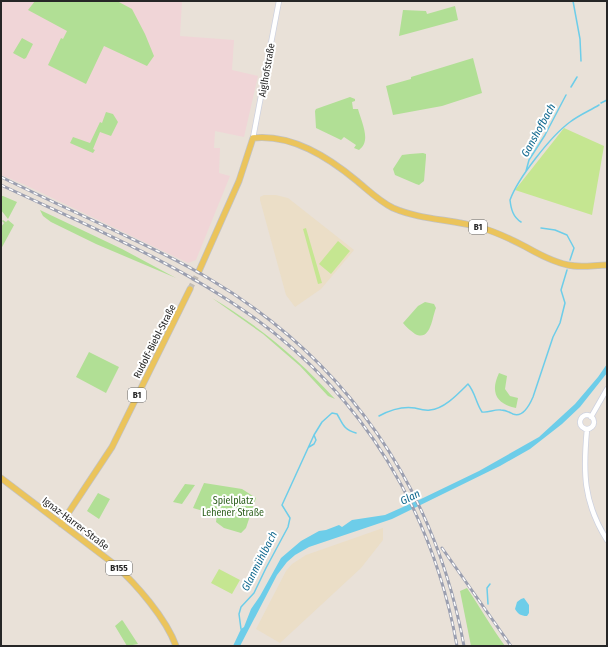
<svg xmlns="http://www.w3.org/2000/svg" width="608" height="647" font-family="'Fira Sans Condensed',sans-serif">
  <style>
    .education { fill: #ebdec7 }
    .medical { fill: #f0d5d7 }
    .green { fill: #b1df95 }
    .pitch { fill: #c5e691 }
    .water { fill: #6dcde9 }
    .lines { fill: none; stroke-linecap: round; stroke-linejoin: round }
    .stream { stroke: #6dcde9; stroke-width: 1.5 }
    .major-tunnel { stroke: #c2bcb4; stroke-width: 5.5; stroke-dasharray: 5.5 3; stroke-linecap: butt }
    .minor-casing { stroke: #cdd1df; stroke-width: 6 }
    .major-casing { stroke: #c2c2c2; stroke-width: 7 }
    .minor { stroke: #fff; stroke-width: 4.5 }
    .major { stroke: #ebc45b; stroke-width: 5.5 }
    .rail-casing { stroke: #9b9fb0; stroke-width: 3 }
    .rail { stroke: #fff; stroke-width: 1.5; stroke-dasharray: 4.5; stroke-linecap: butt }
    .labels { text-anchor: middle; stroke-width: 4; stroke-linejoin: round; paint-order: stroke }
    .shield { fill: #fff; stroke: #676767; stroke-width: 1 }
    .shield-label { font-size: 9px; font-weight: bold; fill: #262626 }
    .street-label { font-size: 10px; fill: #262626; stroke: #fff }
    .park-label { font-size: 10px; fill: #2c5f1b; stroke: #fff }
    .water-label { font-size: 11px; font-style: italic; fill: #11698f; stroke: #fff }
  </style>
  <rect width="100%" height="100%" fill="#e9e1d8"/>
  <!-- education -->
  <path class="education" d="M264,195h12l12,3 66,52 -33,39 -26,18 -9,-12 -26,-95v-3z
    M383,528v12l-22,28 -81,75 -24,-14 30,-58 6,-7 14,-9z"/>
  <!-- medical -->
  <path class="medical" d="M1,1h181l-2,35 54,4 -2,30 26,6 -14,61 -29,-6 -1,17h6l-1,25 11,3 -34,84 -8,3 -165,-79 -22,-9z"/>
  <!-- green -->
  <path class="green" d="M35,1h82l15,8 13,25 9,22 -7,10 -43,-20 -18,38 -38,-19 13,-27 2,1 4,-8 -39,-21z
    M455,6l3,14 -59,16 4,-26 23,1 1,3z
    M22,38l11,6 -7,14 -2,1 -11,-6z
    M473,58l9,35 -40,13 -49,9 -7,-29 25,-7v-2z
    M350,97l5,2v2l-3,1 1,7h5c3,12 14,32 1,41l-5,-2 2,-3 -12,-8 -3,3 -25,-12 -1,-17 1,-2z
    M106,112l7,2 5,8 -7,14 -11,-4 -7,17 2,1 -2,3 -23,-10 3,-6 17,6 10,-21 2,1z
    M423,153l3,1v3l-2,24 -5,4 -3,-1 -21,-9 -2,-6 9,-14 8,-1z
    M1,196h2l14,6 -9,17 -7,-9z
    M40,210l82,39 54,29 -80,-34 -45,-22 -8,-6z
    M3,220l3,2 2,-2 6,5 -13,24v-22l3,-4 -2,-2z
    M212,298c46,27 88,62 123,101l-7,-3 -28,-30 -37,-32z
    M425,302l9,2 2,4c-4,9 -5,34 -21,26 -4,-3 -9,-7 -12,-11l15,-17z
    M89,352l30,15 -13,26 -30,-16z
    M499,373l8,3 -2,13 5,7 8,2 -2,10c-20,-4 -26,-16 -17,-35z
    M204,483l38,6 14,9 -10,30 -5,5 -17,-5 -8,-6 1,-7 -24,-7z
    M185,484l10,1 -13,19 -9,-2z
    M98,493l12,6 -11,20 -12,-8z
    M467,588c13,19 24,39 38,58h-34l-11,-55z
    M122,620l1,1 15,23 -11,2 -12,-20z"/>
  <!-- pitch -->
  <path class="pitch" d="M564,128l40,18 -12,69 -77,-25z
    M306,228l16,55 -4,1 -15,-55z
    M338,241l12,10 -19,23 -12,-10z
    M219,569l21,11 -8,14 -21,-11z"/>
  <!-- water -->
  <path class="water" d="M607,364v9l-27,34 -18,17 -32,25 -30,17 -108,53 -83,28 -14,8 -8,7 -10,13 -37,71h-7l8,-17 3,-2 7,-18 9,-13 21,-38 20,-17 18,-10 7,-1 13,-5 3,2 10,-7 33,-5 36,-16 58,-28 60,-34 36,-33 23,-27z
    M524,598l5,7v8l-2,3c-6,0 -9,-2 -12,-7l2,-7 4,-3z"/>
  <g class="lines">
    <!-- stream -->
    <path class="stream" d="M573,1l7,38 1,22
      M571,87l6,-10
      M601,103l6,-3
      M526,171l3,-11 16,-25 21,-40
      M521,222c-8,-5 -10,-13 -11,-22 8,-22 41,-64 60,-78 9,-7 19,-11 29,-17
      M541,228l14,2 12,5 7,13 -4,12
      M379,416c11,-6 23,-10 36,-8 4,1 10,3 15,2 14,-1 28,-16 38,-26 7,8 8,19 14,28 7,1 12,-3 19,-2 5,0 8,2 12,4 10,4 17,-10 20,-17l20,-60 7,-14 5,-20 -4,-13 6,-20
      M309,447l5,-3 2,-4 -2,-5
      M488,604l-1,-16 3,-4
      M241,629l-2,-15 2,-7 13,-14 12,-25 22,-41 2,-9 -8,-13 32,-70 8,-13 10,-9 5,1c6,10 6,15 19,19"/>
    <!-- major-tunnel -->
    <path class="major-tunnel" d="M190,289l9,-18"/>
    <!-- minor casing -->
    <g class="minor-casing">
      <path id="minor" d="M253,138l26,-137
        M580 422a7 7 0 1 1 14 0a7 7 0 1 1-14 0Z
        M591,417l16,-28
        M587,429c-4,43 -4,73 20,111"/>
    </g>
    <!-- major casing -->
    <g class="major-casing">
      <path id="major" d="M199,271l40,-90 14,-43c39,-4 75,19 104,43 11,9 22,20 36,27 28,12 57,11 86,19 17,5 32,12 47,20 14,8 27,15 42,18 13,3 26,0 39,0
        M1,478l113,86c22,20 52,54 62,82
        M61,524l51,-77 78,-158"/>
    </g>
    <!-- minor -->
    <use href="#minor" class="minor"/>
    <!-- major -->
    <use href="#major" class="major"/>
    <!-- rail casing -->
    <g class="rail-casing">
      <path id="rail" d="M1,177c35,17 69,33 104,49 35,17 70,32 103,52 138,81 227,210 256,368
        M1,185c85,40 175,77 252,132 111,80 180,195 204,329
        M442,548l69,98"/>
    </g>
    <!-- rail -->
    <use href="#rail" class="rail"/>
  </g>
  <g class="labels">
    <!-- shield labels -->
    <g class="shield">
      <rect x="469" y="220" width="18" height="14" rx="3"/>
      <rect x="128" y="388" width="18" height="14" rx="3"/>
      <rect x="106" y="561" width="26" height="14" rx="3"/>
    </g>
    <g class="shield-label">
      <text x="478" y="230">B1</text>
      <text x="137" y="398">B1</text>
      <text x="119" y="571">B155</text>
    </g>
    <!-- street labels -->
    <g class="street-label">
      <text transform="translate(266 70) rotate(-80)" y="4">Aiglhofstraße</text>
      <text transform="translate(154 341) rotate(-63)" y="4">Rudolf-Biebl-Straße</text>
      <text transform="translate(76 523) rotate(37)" y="4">Ignaz-Harrer-Straße</text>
    </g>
    <!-- park labels -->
    <g class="park-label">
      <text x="233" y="504">Spielplatz<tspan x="233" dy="12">Lehener Straße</tspan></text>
    </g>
    <!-- water labels -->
    <g class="water-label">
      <text transform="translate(538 130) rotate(-61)" y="4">Ganshofbach</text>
      <text transform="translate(410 497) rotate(-26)" y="4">Glan</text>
      <text transform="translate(259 561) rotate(-63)" y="4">Glanmühlbach</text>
    </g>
  </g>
  <!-- border -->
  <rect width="608" height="647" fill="none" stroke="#262626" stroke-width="4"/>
</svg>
